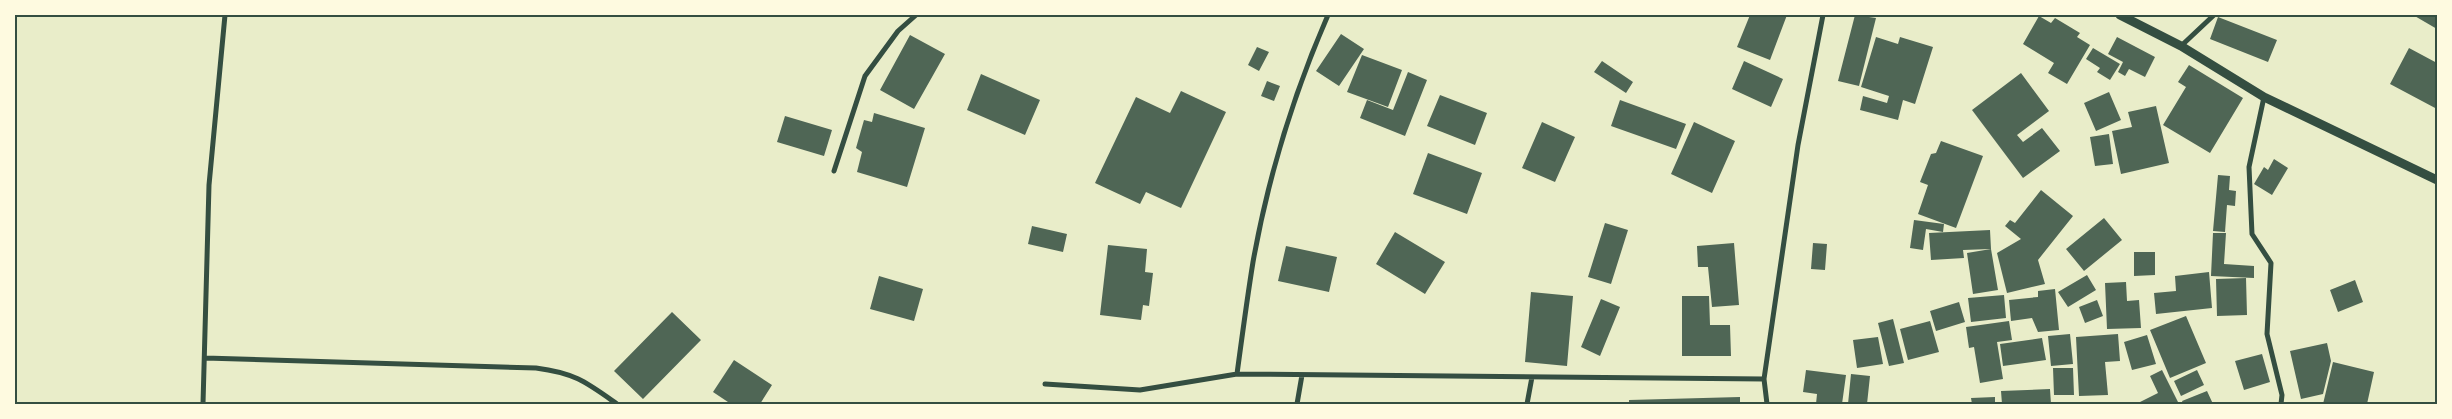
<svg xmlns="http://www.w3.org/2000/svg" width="2452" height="419" font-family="'PT Sans',sans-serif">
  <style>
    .building { fill: #4f6655 }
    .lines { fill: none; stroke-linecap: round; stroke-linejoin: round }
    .minor { stroke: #344e41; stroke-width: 5 }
    .tertiary { stroke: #344e41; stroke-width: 9 }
    .neatline { fill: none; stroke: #344e41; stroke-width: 2 }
  </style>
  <rect width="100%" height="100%" fill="#e9edc9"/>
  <!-- building -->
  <path class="building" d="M1750,15h37l-17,45 -33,-13z
    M1855,15l21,3 -17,68 -21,-5z
    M2413,15h24v14z
    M2039,16l12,7 4,-5 25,15 -3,4 13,8 -23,39 -19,-11 6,-10 -31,-19z
    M2218,17l59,23 -9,22 -58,-23z
    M1341,34l23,15 -25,37 -23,-15z
    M910,35l35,19 -31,55 -34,-19z
    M1876,37l22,7 2,-7 33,10 -18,57 -12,-4 -5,20 -38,-10 3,-14 24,7 2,-7 -28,-9z
    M2117,37l38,20 -10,20 -16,-8 -4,7 -7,-4 5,-10 -15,-8z
    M1257,47l12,5 -10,19 -11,-6z
    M2093,48l27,16 -10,16 -13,-8 3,-4 -14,-9z
    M2409,48l28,15v46l-47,-25z
    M1362,55l40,15 -14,37 -41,-15z
    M1602,61l31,21 -7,11 -32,-21z
    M1744,61l39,18 -12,28 -39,-18z
    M2189,65l54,33 -33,55 -47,-28 23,-38 -8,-5z
    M1408,72l19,8 -22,56 -45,-18 7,-18 26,10z
    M2021,73l28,38 -32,24 6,7 19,-14 18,23 -37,27 -51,-68z
    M981,74l59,26 -15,35 -58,-25z
    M1267,81l13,5 -6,15 -13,-5z
    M1181,91l45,21 -45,96 -35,-16 -6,12 -45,-21 41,-86 34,16z
    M2109,92l12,28 -25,11 -12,-28z
    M1440,95l47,18 -12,32 -48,-19z
    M1620,100l66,24 -10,25 -65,-23z
    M2156,106l13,57 -48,11 -9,-43 20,-4 -4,-15z
    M874,113l51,15 -18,59 -50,-15 5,-20 -6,-4 8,-28 8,2z
    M785,116l47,14 -8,26 -47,-14z
    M1542,122l33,15 -20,45 -33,-14z
    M1694,122l41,19 -23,52 -41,-19z
    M2109,134l4,30 -18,2 -5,-29z
    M1941,141l42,15 -27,72 -38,-14 10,-29 -8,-3 11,-28 5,-1z
    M1428,153l54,20 -15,41 -54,-20z
    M2274,159l14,9 -16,27 -18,-11 10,-17 4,3z
    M2218,175l12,1 -1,14 7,1 -1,15 -8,-1 -2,27 -12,-1z
    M2041,190l32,26 -35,44 7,24 -38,9 -10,-40 24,-14 -16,-13 5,-6 5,3z
    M2104,218l18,22 -38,31 -18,-22z
    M1914,220l30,4 -1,8 -17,-3 -3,21 -13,-2z
    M1605,223l23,7 -17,54 -23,-7z
    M1032,226l35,8 -4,18 -35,-8z
    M1990,230l1,19 -28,1 1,8 -33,2 -2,-27z
    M1395,232l50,30 -20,32 -49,-30z
    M2213,233h13l-2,31 30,2v12l-43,-2z
    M1734,243l5,62 -27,2 -4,-40h-10l-1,-21z
    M1813,243l14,1 -2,26 -14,-1z
    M1108,245l39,4 -2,23 8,1 -4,33 -6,-1 -2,15 -41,-5z
    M1286,246l51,11 -8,35 -51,-11z
    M1991,249l7,41 -25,4 -6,-41z
    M2134,252h21v23l-21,1z
    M2209,272l3,36 -56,6 -2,-21 22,-2 -1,-15z
    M2087,275l9,15 -28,17 -10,-15z
    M879,276l44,13 -9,32 -44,-12z
    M2246,278l1,37 -30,1 -1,-37z
    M2355,280l8,22 -25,10 -8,-22z
    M2126,282l1,19 12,-1 2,28 -34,1 -2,-46z
    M2055,289l4,41 -21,2 -6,-14 -21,3 -2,-21 29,-3v-6z
    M1531,292l42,4 -6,70 -42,-4z
    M2004,295l2,23 -35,4 -3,-24z
    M1682,296h27l1,29h20l1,31h-49z
    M1601,299l19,8 -20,49 -19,-9z
    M2097,300l6,16 -18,7 -6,-16z
    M1959,302l6,20 -29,9 -6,-20z
    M672,312l29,28 -58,59 -29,-28z
    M2186,316l20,47 -36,15 -20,-48z
    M1893,319l11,44 -15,3 -11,-43z
    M1930,321l9,31 -31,8 -8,-31z
    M2009,321l3,19 -15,2 6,37 -23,4 -6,-36 -5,1 -3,-21z
    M2070,334l3,30 -22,2 -3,-30z
    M2118,334l2,27 -15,1 3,33 -29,1 -3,-59z
    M2147,335l9,29 -24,6 -8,-28z
    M1878,337l5,27 -26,4 -4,-28z
    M2042,338l4,22 -43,6 -3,-22z
    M2327,343l4,18 -8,33 -22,5 -11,-48z
    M2262,354l8,28 -26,8 -9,-29z
    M734,360l38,25 -12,19h-29l-18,-12z
    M2333,362l41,10 -7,32h-44z
    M2053,368h20l1,27h-20z
    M1806,370l40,5 -4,29h-26l1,-10 -14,-2z
    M2162,370l17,34h-43l22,-11 -8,-17z
    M2197,370l7,15 -23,11 -7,-15z
    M1851,374l19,2 -3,28h-19z
    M2050,389l1,15h-49l-1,-13z
    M2207,391l6,13h-30l-1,-3z
    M1740,397v7h-111v-4z
    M1995,397v7h-23l-1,-6z"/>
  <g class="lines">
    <!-- minor -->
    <path class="minor" d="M2181,46l33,-31
      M2264,97l-15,70 3,67 19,29 -4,71 15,61 -1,9
      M834,171l31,-95 33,-45 18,-16
      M205,358l331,10c39,5 50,14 81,36
      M1237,374c5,-37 10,-75 16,-112 15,-84 41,-169 75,-247
      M1045,384l95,6 97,-16 527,5
      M203,404l6,-219 16,-170
      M1297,404l5,-29
      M1527,404l5,-27
      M1767,404l-3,-25 34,-234 25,-130"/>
    <!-- tertiary -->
    <path class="tertiary" d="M2120,15l61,31 83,51 173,83"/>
  </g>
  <!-- border -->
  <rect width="2452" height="419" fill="none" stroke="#fefae0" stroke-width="32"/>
  <rect x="16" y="16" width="2420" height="387" class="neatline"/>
</svg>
